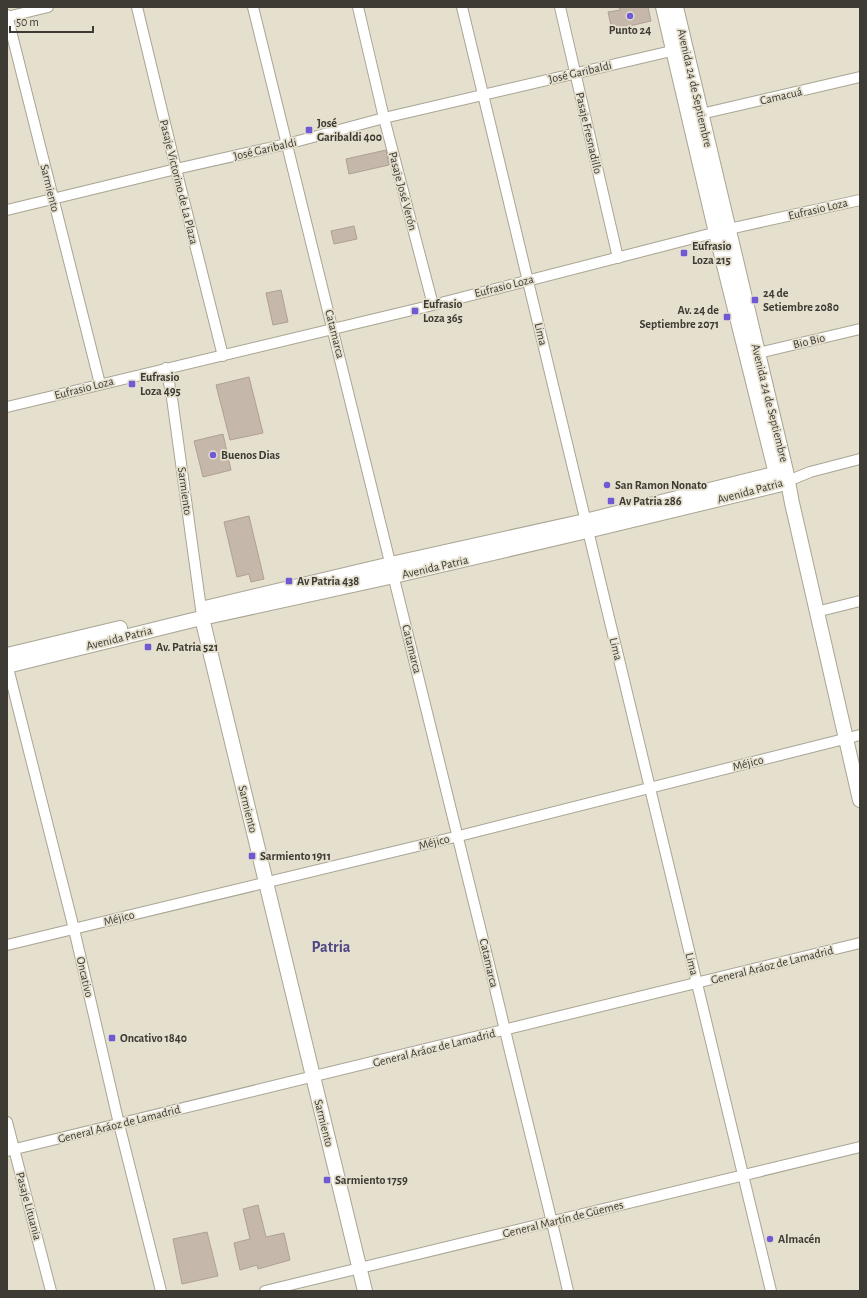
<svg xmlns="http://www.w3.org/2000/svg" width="867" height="1298" font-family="'Alegreya Sans',sans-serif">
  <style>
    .building { fill: #c6b7ab; stroke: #afa094 }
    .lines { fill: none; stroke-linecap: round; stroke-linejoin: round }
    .minor-casing { stroke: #a9a493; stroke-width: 12 }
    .secondary-casing { stroke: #a9a493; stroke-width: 16 }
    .minor { stroke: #fff; stroke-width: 10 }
    .secondary { stroke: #fff; stroke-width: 14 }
    .poi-dot { fill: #705ad4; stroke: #e5dfce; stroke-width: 1.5 }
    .labels { text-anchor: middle; stroke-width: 3.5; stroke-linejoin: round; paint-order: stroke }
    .poi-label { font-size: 12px; font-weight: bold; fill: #3d3b34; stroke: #e5dfce; text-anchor: start }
    .street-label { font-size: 12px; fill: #3d3b34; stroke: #e5dfce }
    .district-label { font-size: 16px; font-weight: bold; fill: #504886; stroke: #e5dfce }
  </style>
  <rect width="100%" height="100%" fill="#e5dfce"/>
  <!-- building -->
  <path class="building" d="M619,7h29l3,14 -39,9 -4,-18 12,-2z
    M386,150l3,15 -40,9 -3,-15z
    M354,226l3,13 -23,5 -3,-13z
    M281,290l7,32 -15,3 -7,-32z
    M249,377l14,56 -33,7 -14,-55z
    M223,434l8,36 -28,7 -9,-36z
    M249,516l15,63 -13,3 -2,-8 -12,3 -13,-55z
    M258,1205l8,32 18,-4 6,27 -32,9 -1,-4 -17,5 -6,-27 16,-4 -7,-30z
    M207,1232l11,44 -36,8 -9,-45z"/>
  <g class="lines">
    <!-- minor casing -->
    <g class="minor-casing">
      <path id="minor" d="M137,7l39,162 47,187
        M253,7c85,340 170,679 251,1019 21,89 44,176 64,265
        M358,7l26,111 49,187
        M462,7l309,1284
        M560,7l58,251
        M7,15l93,369
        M7,17l41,-10
        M701,114l159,-37
        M7,210l169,-41 111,-25 97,-26 296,-69
        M758,353l102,-24
        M166,368l6,30 30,218
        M7,407l426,-102 296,-76 131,-29
        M788,481l22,-9 50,-13
        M816,612l44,-11
        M7,664l67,265 45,195 42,167
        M7,945l452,-109 401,-101
        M7,1122l44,169
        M7,1151l853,-208
        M265,1291l595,-144"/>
    </g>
    <!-- secondary casing -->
    <g class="secondary-casing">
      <path id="secondary" d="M663,7l53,226 62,249
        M676,7l110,464 6,32 68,297
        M205,608l186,-44 194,-43 201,-50
        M202,618l163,673
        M7,655l113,-27
        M7,666l186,-46 201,-44 193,-45 191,-46 10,-4"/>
    </g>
    <!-- minor -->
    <use href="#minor" class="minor"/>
    <!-- secondary -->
    <use href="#secondary" class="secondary"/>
  </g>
  <!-- markers -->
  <g class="poi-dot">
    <circle cx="630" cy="16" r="4"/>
    <rect x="305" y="126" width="8" height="8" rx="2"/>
    <rect x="680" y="249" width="8" height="8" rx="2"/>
    <rect x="751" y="296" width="8" height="8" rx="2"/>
    <rect x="411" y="307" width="8" height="8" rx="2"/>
    <rect x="723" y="313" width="8" height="8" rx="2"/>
    <rect x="128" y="380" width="8" height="8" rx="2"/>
    <circle cx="213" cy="455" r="4"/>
    <circle cx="607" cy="485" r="4"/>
    <rect x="607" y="497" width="8" height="8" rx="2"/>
    <rect x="285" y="577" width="8" height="8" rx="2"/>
    <rect x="144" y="643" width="8" height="8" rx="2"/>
    <rect x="248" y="852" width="8" height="8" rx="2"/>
    <rect x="108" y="1034" width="8" height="8" rx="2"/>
    <rect x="323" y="1176" width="8" height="8" rx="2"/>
    <circle cx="770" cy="1239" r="4"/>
  </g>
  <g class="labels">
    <!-- poi labels -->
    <g class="poi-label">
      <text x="630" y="34" text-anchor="middle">Punto 24</text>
      <text x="317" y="127">José<tspan x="317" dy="14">Garibaldi 400</tspan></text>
      <text x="692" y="250">Eufrasio<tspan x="692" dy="14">Loza 215</tspan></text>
      <text x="763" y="297">24 de<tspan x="763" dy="14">Setiembre 2080</tspan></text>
      <text x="423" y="308">Eufrasio<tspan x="423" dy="14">Loza 365</tspan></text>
      <text x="719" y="314" text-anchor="end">Av. 24 de<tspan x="719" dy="14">Septiembre 2071</tspan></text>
      <text x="140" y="381">Eufrasio<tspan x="140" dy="14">Loza 495</tspan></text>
      <text x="221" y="459">Buenos Dias</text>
      <text x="615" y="489">San Ramon Nonato</text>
      <text x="619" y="505">Av Patria 286</text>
      <text x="297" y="585">Av Patria 438</text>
      <text x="156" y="651">Av. Patria 521</text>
      <text x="260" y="860">Sarmiento 1911</text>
      <text x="120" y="1042">Oncativo 1840</text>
      <text x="335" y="1184">Sarmiento 1759</text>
      <text x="778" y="1243">Almacén</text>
    </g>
    <!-- street labels -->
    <g class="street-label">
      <text transform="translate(580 72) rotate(-13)" y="4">José Garibaldi</text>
      <text transform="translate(695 88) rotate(77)" y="4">Avenida 24 de Septiembre</text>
      <text transform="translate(781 96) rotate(-13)" y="4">Camacuá</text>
      <text transform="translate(589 133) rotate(77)" y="4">Pasaje Fresnadillo</text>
      <text transform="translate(265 149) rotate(-13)" y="4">José Garibaldi</text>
      <text transform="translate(179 182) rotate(76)" y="4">Pasaje Victorino de La Plaza</text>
      <text transform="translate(50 188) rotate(76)" y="4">Sarmiento</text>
      <text transform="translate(403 191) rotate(75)" y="4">Pasaje José Verón</text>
      <text transform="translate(818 209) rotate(-13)" y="4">Eufrasio Loza</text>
      <text transform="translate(504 286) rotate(-14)" y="4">Eufrasio Loza</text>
      <text transform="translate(335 334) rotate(76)" y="4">Catamarca</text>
      <text transform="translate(541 334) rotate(77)" y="4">Lima</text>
      <text transform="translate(809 341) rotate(-13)" y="4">Bio Bio</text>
      <text transform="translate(84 388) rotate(-14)" y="4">Eufrasio Loza</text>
      <text transform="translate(770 403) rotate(76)" y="4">Avenida 24 de Septiembre</text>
      <text transform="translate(185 491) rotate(82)" y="4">Sarmiento</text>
      <text transform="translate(750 491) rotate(-15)" y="4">Avenida Patria</text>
      <text transform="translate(435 567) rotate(-13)" y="4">Avenida Patria</text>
      <text transform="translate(119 638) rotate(-14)" y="4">Avenida Patria</text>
      <text transform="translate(412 649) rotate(76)" y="4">Catamarca</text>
      <text transform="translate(616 649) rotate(76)" y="4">Lima</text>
      <text transform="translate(748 763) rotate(-14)" y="4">Méjico</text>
      <text transform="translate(248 809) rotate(76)" y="4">Sarmiento</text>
      <text transform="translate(434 842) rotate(-14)" y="4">Méjico</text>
      <text transform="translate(119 918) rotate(-14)" y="4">Méjico</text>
      <text transform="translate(489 963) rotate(77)" y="4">Catamarca</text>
      <text transform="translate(692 964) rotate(76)" y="4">Lima</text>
      <text transform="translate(772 965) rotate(-14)" y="4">General Aráoz de Lamadrid</text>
      <text transform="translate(85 977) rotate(77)" y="4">Oncativo</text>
      <text transform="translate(434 1048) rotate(-14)" y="4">General Aráoz de Lamadrid</text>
      <text transform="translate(324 1123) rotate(76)" y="4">Sarmiento</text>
      <text transform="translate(119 1124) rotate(-14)" y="4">General Aráoz de Lamadrid</text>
      <text transform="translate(29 1206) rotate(75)" y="4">Pasaje Lituania</text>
      <text transform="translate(563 1219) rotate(-14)" y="4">General Martín de Güemes</text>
    </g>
    <!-- district labels -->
    <g class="district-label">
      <text x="331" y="952">Patria</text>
    </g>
  </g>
  <!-- border -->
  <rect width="867" height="1298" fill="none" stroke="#3d3b34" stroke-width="16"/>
  <!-- scale -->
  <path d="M10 26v6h83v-6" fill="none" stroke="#3d3b34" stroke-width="2"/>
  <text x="16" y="26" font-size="12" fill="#3d3b34" stroke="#e5dfce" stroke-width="3" paint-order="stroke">50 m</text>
</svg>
